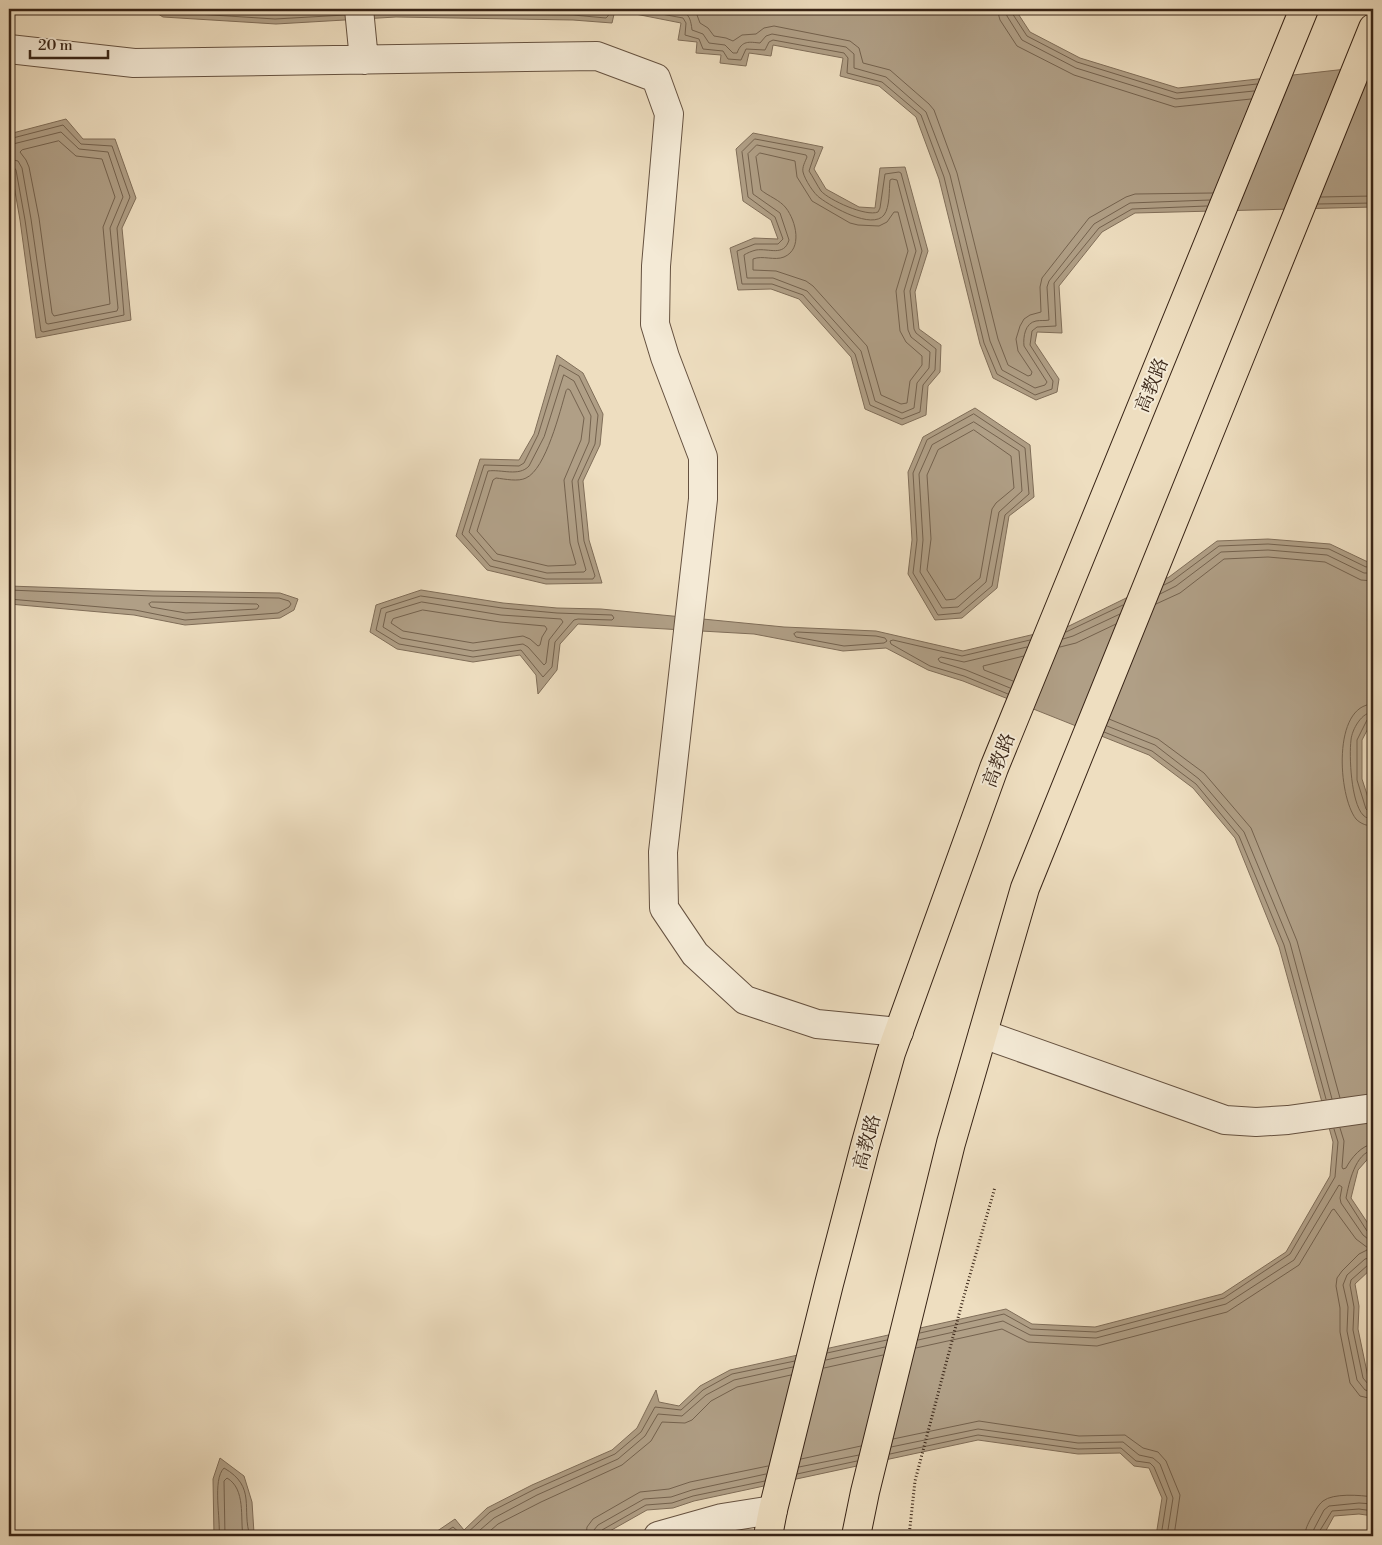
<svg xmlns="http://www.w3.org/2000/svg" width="1382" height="1545" font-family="'Libre Bodoni','Noto Serif SC',serif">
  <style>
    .water { fill: #b09f86; stroke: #806e59 }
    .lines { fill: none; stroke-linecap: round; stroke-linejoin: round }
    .shore { stroke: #74624e; stroke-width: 1 }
    .minor-casing { stroke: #665240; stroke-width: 30 }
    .major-casing { stroke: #382416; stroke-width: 30 }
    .path { stroke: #382416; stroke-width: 3; stroke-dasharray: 1 2.5; stroke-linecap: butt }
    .minor { stroke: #f4ead6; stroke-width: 28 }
    .major { stroke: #eedec0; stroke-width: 28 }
    .labels { text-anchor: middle; stroke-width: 4; stroke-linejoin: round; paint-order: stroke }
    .street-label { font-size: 19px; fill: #382416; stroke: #f4ead6 }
  </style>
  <rect width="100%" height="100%" fill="#eedec0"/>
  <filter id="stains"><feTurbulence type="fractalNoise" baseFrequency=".004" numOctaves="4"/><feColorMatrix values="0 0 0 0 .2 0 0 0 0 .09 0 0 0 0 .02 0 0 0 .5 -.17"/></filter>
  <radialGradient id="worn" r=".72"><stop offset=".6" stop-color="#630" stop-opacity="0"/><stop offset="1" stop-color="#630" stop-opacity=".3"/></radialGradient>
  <!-- water -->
  <path class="water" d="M150,9h865l15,23 50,26 98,30 195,-22v141l-238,6 -33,19 -43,54 3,47 -25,-1 -2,11 24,36 -2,13 -21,8 -43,-22 -13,-34 -41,-165 -23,-62 -37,-31 -39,-10 3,-18 -70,-13 -2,11 -22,-3 -3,13 -26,-3 1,-8 -25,-2 1,-11 -19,-2 3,-17 -66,-13 -3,13 -39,-3 -177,-3 -120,7 -113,-7z
    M66,119l17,20h32l21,59 -14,30 9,92 -95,18 -16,-118 -11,-63v-23z
    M753,133l70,14 -9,22 12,20 33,18 16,1 5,-40 25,-1 23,84 -13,41 4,37 22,16 -1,27 -12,14 -2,29 -24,10 -37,-16 -14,-52 -52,-58 -28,-10 -33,1 -8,-42 24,-10 24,1 -7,-19 -28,-19 -7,-52z
    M557,355l26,18 20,41 -3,31 -17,36 6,59 13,43 -56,1 -59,-14 -31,-34 24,-77 39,1 15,-26z
    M975,408l55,37 4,52 -25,19 -12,72 -35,30 -27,2 -27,-46 4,-34 -4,-68 15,-35z
    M1373,525v194l-11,21v39l11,34v340l-15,17 -7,28 22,33v34l-1,3 -17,16 4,22 -1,23 10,48 5,5v134l-14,-2 -25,2 -11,20h-167l6,-38 -13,-30 -15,-2 -14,-13 -42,1 -100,-14 -284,61 -21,7 -26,2 -46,26h-171l25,-17 9,11 23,-22 45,-23 80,-35 25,-22 19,-38 3,12 20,4 21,-20 30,-16 276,-61 26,15 63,3 127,-33 64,-42 44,-76 3,-34 -54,-195 -44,-109 -42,-50 -44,-33 -186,-74 -35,-11 -42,-22 -43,3 -89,-17 -176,-10 -18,20 -3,26 -19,24 -2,-19 -16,-20 -47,7 -76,-13 -27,-17 6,-27 45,-15 82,13 54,5 44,1 183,18 92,4 87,20 106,-25 100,-49 48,-36 51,-2 62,5 40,19v-37z
    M9,586l144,5 127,2 18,6 -4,11 -14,8 -95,7 -51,-10 -125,-11z
    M220,1458l24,18 8,26 2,31 3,3h-43l-1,-57z"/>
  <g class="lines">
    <!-- shore -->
    <path class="shore" d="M159,9l6,3 110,7 70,-4
      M212,9l64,4 66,-4
      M634,9l49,9 3,5 -1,12 14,4 4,10 20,2 5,8 13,1 5,-11 19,1 4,-8 4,-2 71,13 4,5 -1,15 35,9 39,33 23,62 40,166 13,31 38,21 17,-6 1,-8 -23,-36 2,-14 5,-4 19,-1 -2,-43 45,-55 33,-19 75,-3
      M667,9c18,3 23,2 25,21l11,4 6,9 16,2 8,8h4c5,-13 12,-11 23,-10l6,-7 6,-2 74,13 8,7v14l32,9 40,35 24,63 40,166 12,29 33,18 10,-3 2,-3 -23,-36c-1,-9 1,-23 12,-25 5,-1 9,0 13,-1l-2,-33 2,-6 45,-57 36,-21 80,-3
      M693,9l4,6 3,8 8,5 6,8 12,2 7,3 9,-6 14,-1 8,-6 10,-2 76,15 9,7 4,15 27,7 39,34 5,6 23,63 41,166 10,26 20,11 3,-1 1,-3 -14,-21 -2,-12 4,-13 4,-7 6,-4 11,-3 -1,-25 2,-9 47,-60 37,-21 9,-3 78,-1
      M997,9l3,11 17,26 57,29 101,32 76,-8
      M1005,9l2,7 15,24 54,28 100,31 78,-8
      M1011,9l1,4 15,23 50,26 100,31 80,-9
      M374,13l22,-1 177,3 33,3 2,-2 3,-7
      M9,139l54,-14 18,19 31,2 18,51 -13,31 7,87 -81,17 -2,-1 -16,-111 -9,-50 -3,-4 -4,-1
      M755,139l59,11 1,3 -6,18c4,6 8,14 12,20 8,9 45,26 57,21l2,-4 5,-34 14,-2 2,1 21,78 -12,40 4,38 2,4 20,16 -1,21 -12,15 -3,27 -18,7 -32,-14 -15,-51 -52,-59 -31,-11h-30l-5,-33 18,-7h23l5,-5 -8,-22 -27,-20 -6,-45z
      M59,141l17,15 26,3 13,38 -12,30 7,77 -56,12 -2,-3 -13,-95 -10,-51 -3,-7 -6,-8 2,-2z
      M9,145l52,-13 18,17 29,3 15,45 -13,31 8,80 -1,3 -69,13 -2,-1 -15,-104 -9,-51 -4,-7 -9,-2
      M757,145l49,10 1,2c-2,5 -5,10 -4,15 2,8 11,22 17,26 12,9 52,32 64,17 6,-8 5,-25 6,-35l2,-1 5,1 19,71 -12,40 4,39 3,7 19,15 -1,16 -12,15 -3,25 -12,5 -27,-12 -14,-50 -54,-60 -34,-13h-26l-3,-23c3,-2 8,-4 12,-5 13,-2 28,7 33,-10l-9,-27 -27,-19 -5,-40z
      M760,153l35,8 2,16 15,24 38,22 8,2 21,1 8,-4 7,-10h4l10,39 -12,40 4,40 6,11 16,14v9l-12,16 -3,22 -6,1 -20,-9 -14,-49 -54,-60 -7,-5 -30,-10 -23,-1v-11c10,-4 21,2 31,-2 19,-8 12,-36 2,-49 -6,-8 -18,-12 -25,-18l-5,-33z
      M1321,197l52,-1
      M1318,204l55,-1
      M560,365l19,11 19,39 -3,29 -17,37 6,60 11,35 -2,3h-47l-56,-13 -28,-32 22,-69 35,1 5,-3 14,-28z
      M564,375l10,6 17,35 -2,26 -17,39 6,61 8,28 -2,2 -37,1 -54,-13 -24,-28 19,-61c13,-2 31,6 41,-5l15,-29z
      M568,389l2,1 14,28 -3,22 -17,40 6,63 6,21 -2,1 -26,1 -51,-12 -20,-23 16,-51 3,-2c9,1 22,4 30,0 20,-9 34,-67 40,-87z
      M974,414l51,34 4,46 -24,21 -13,71 -32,27 -22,2 -25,-42 4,-33 -4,-67 14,-33z
      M974,422l45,29 3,40 -23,21 -13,70 -28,25 -16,1 -22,-36 3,-32 -4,-66 13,-29z
      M974,430l37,26 3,32 -18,15 -4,6 -12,69 -25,21 -9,1 -19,-30 4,-31 -4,-64 11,-25z
      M1164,585l8,-4 47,-35 49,-2 61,5 37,18 7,-1
      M9,590l144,6 126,2 10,3 2,3 -2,3 -11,6 -93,7 -50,-10 -126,-11
      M1160,594l16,-8 45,-34 47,-2 59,5 37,18h9
      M421,596l81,12 55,5 55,2 2,3 -2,2 -34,-1 -4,1 -19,22 -3,25 -9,10 -22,-27 -48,7 -74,-13 -23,-14 5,-21z
      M152,602l105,2 2,2 -2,3 -71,4 -35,-6 -2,-3z
      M422,602l79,13 60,4 2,3 -14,18 -3,23 -2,2 -16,-18 -5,-3 -50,7 -72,-13 -18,-11 3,-14z
      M1156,604l24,-11 44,-34 44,-2 57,5 36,18 12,1
      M423,610l77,12 45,4 2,3 -5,8 -2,8 -2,1 -8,-7 -7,-3 -50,7 -70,-12 -12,-8 2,-4z
      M797,632l79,4 9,2 2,3 -3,2 -40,3 -48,-9 -2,-3z
      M1066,632l57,-27
      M1063,639l10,-3 47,-22
      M1060,647l16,-4 40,-19
      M1013,681l-29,-11 -1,-4 41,-10
      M1010,688l-44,-18 -26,-8 -2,-3 3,-2 23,5 63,-15
      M1008,694l-44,-18 -34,-10 -39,-22 -1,-3 3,-1 69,16 68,-16
      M1373,704c-41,1 -35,92 -17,115 5,5 11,7 17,7
      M1373,712c-11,0 -21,17 -22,28 -2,16 0,62 12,75 3,3 6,4 10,4
      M1373,718l-6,2 -10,20v40l9,29 3,3 4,1
      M1109,719l49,20 46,34 47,55 46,113 43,157
      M1107,726l48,19 44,34 45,53 46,111 42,156
      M1104,732l48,19 44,33 43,52 45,109 42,154
      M1340,1128l4,13 -2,26 1,2 3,-1c5,-10 16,-23 27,-24
      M1373,1150c-18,3 -24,33 -27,48l21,33 6,2
      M1373,1257l-8,2 -18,16 -4,10 5,22 -1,24 10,49 8,10 8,2
      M1373,1264l-5,1 -17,15 -1,5 4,22 -1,23 10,48 5,6 5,2
      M920,1333l84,-19 27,15 65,3 128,-34 66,-44 45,-77 3,-35 -4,-13
      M918,1340l85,-19 27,14 66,3 130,-34 68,-44 45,-75 3,2 -2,11 1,5 22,32 5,4h5
      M916,1348l86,-19 26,13 69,4 130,-34 72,-47 33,-55 2,-1 22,30 12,9 -1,2 -8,4 -17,17 -5,7 -1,8 4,22v24l10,51 10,13 13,3
      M827,1353l60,-13
      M826,1360l59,-13
      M824,1368l59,-13
      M893,1439l86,-18 100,15 46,-1 18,13 15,4 8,9 14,34 -6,41
      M891,1447l87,-18 100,14 45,-1 16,13 14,3 7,6 13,34 -6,38
      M890,1454l88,-19 100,14 43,-1 15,13 14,2 4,4 13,31 -6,38
      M801,1459l60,-13
      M799,1467l60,-12
      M797,1474l60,-13
      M219,1536c2,-17 -7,-56 5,-68 33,19 17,41 26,68
      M225,1536l-1,-55 3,-3c19,11 13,40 16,58
      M439,1536l14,-9 8,7h5l24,-22 45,-23 80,-35 26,-22 14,-25 26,3 22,-20 29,-16 63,-13
      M473,1536l21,-18 43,-23 81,-36 27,-23 13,-22 24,2 24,-21 28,-15 59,-13
      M484,1536l14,-12 43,-22 81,-37 29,-24 11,-19 23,1 7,-3 19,-19 26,-14 54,-12
      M586,1536l1,-9 6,-8 47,-27 29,-3 21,-7 78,-16
      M593,1536l1,-6 4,-5 46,-26 27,-2 21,-7 74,-16
      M599,1536l3,-6 44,-25 26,-2 21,-7 72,-15
      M1305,1536c0,-7 3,-12 6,-18 4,-6 6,-12 12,-17 10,-8 37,-6 50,-4
      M1312,1536l2,-7 10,-19 5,-4 30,-3 14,1
      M1319,1536v-4l13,-21 27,-2 14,2"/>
    <!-- minor casing -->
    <g class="minor-casing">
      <path id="minor" d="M359,9l5,51
        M9,49l125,14 463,-7 59,22 13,36 -13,152 -1,58 10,33 38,100v42l-40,353 1,56 31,46 50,46 72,24 82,8
        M983,1034l242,86 31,2 32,-2 85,-12
        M658,1536l64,-18 51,-8"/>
    </g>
    <!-- major casing -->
    <g class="major-casing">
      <path id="major" d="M768,1536l5,-26 56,-226 36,-138 26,-93 103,-285 310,-759
        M856,1536l9,-44 86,-349 74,-255 348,-860"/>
    </g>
    <!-- path -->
    <path class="path" d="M909,1536l6,-55 47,-178 33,-116"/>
    <!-- minor -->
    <use href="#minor" class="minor"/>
    <!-- major -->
    <use href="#major" class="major"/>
  </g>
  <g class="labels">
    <!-- street labels -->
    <g class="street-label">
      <text transform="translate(1151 385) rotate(-68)" y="7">高教路</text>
      <text transform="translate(998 760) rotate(-69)" y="7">高教路</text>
      <text transform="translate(866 1142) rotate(-75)" y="7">高教路</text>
    </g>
  </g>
  <!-- margin -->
  <rect width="1382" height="1545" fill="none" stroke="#eedec0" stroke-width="30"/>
  <rect x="10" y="10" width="1362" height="1525" fill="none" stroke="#382416" stroke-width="2.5"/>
  <rect x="15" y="15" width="1352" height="1515" fill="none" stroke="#382416"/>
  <!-- scale -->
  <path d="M30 50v8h78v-8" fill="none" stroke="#382416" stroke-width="2.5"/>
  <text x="38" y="50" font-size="15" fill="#382416" stroke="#f4ead6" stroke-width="4" paint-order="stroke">20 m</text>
  <rect width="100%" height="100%" filter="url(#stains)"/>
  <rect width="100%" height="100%" fill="url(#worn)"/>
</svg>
